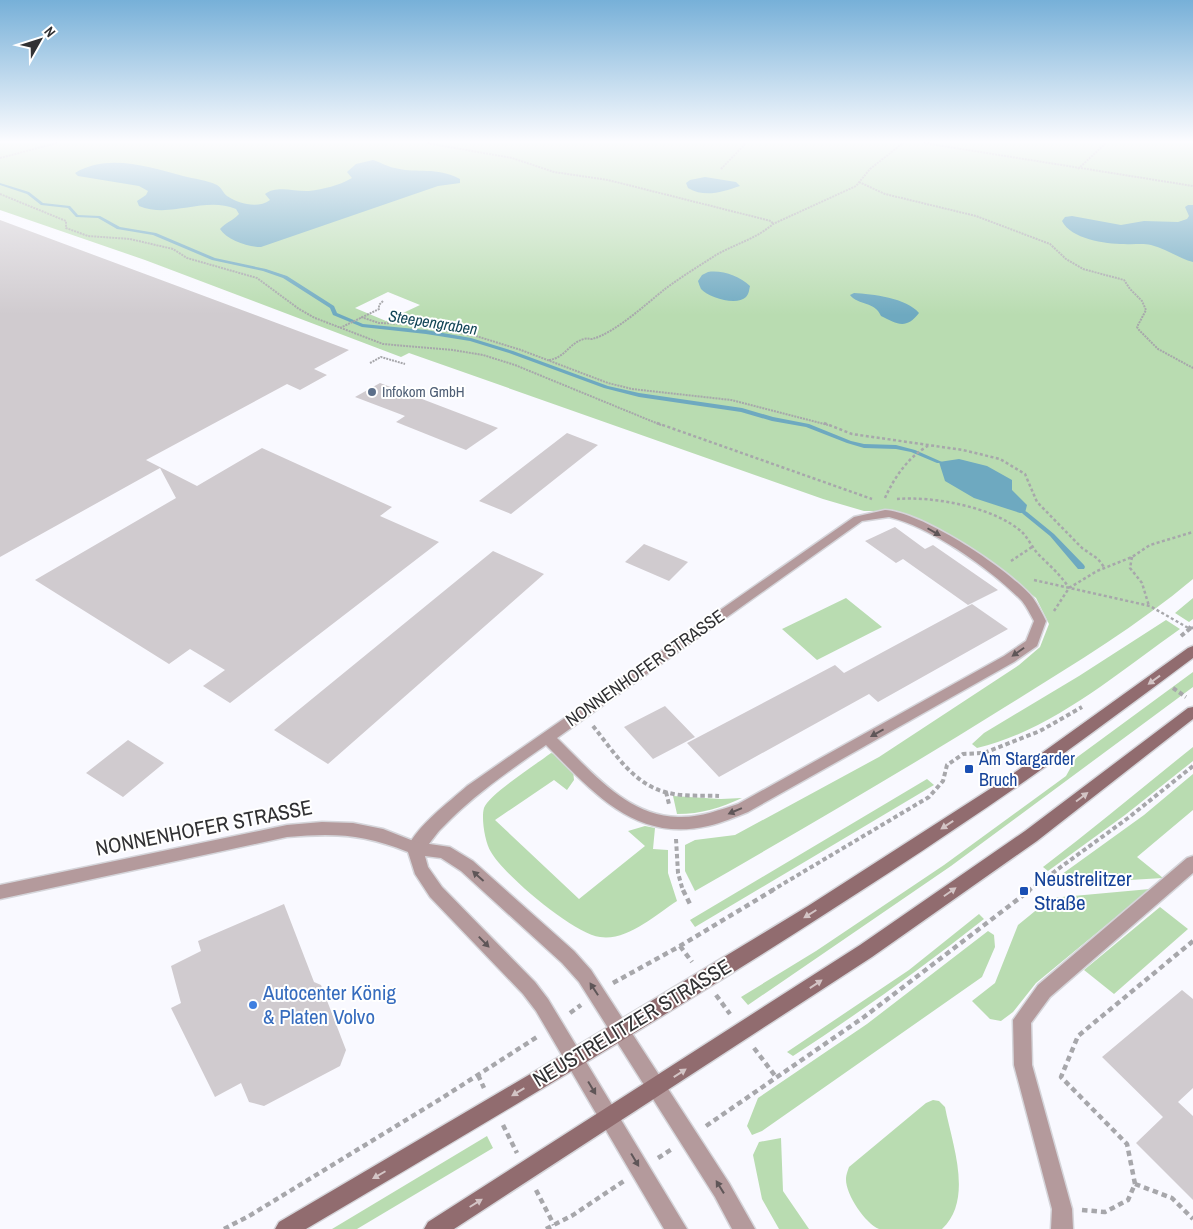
<svg xmlns="http://www.w3.org/2000/svg" width="1193" height="1229" font-family="'Archivo Narrow',sans-serif">
  <style>
    .green { fill: #b9dcb1; fill-rule: evenodd }
    .water { fill: #6ea9c0 }
    .lines { fill: none; stroke-linecap: round; stroke-linejoin: round }
    .stream { fill: #6ea9c0; fill-rule: evenodd }
    .building { fill: #d0cbcf }
    .service-casing { stroke: #d5d5da; stroke-width: 3 }
    .minor-casing { stroke: #d5d5da; stroke-width: 3 }
    .secondary-casing { stroke: #d5d5da; stroke-width: 3 }
    .path-far3 { stroke: #a7a7ab; stroke-width: 2; stroke-dasharray: 2 1; stroke-linecap: butt }
    .path-far2 { stroke: #a7a7ab; stroke-width: 2.5; stroke-dasharray: 3 2.5; stroke-linecap: butt }
    .path-far1 { stroke: #a7a7ab; stroke-width: 4; stroke-dasharray: 4.5 3; stroke-linecap: butt }
    .path { stroke: #a7a7ab; stroke-width: 4.5; stroke-dasharray: 5.5 4; stroke-linecap: butt }
    .service { fill: #b49a9c; fill-rule: evenodd }
    .minor { fill: #b49a9c; fill-rule: evenodd }
    .secondary { fill: #916c6f; fill-rule: evenodd }
    .oneway { fill: #5f5658 }
    .oneway2 { fill: #d3c4c5 }
    .service-dot { fill: #5c6f8a; stroke: #fff; stroke-width: 2 }
    .transit-dot { fill: #1a4fb4; stroke: #fff; stroke-width: 2 }
    .shop-dot { fill: #3f7fe0; stroke: #fff; stroke-width: 2 }
    .labels { text-anchor: middle; stroke-width: 4; stroke-linejoin: round; paint-order: stroke }
    .far-service-label { font-size: 15px; fill: #4e5e75; stroke: #fff; text-anchor: start }
    .far-water-label { font-size: 16px; font-style: italic; fill: #134657; stroke: #fff }
    .street-label { font-size: 18px; fill: #313133; stroke: #fff }
    .transit-label { font-size: 18px; fill: #164399; stroke: #fff; text-anchor: start }
    .near-street-label { font-size: 21px; fill: #313133; stroke: #fff }
    .near-transit-label { font-size: 21px; fill: #164399; stroke: #fff; text-anchor: start }
    .near-shop-label { font-size: 21px; fill: #366cbe; stroke: #fff; text-anchor: start }
  </style>
  <rect width="100%" height="100%" fill="#f9f9ff"/>
  <!-- green -->
  <path class="green" d="M0,143h1193v436c-58,49 -124,88 -188,128 -102,64 -206,124 -310,184l-10,-20v-26l10,-5 40,-5 144,-78 140,-92 21,-18 9,-23 -13,-26 -32,-26 -66,-43 -26,-13 -23,-5h-25l-41,-12 -414,-146 -8,4 -256,-97 -145,-50zM388,292l32,13 -34,16 -31,-13z
    M846,598l36,29 -65,33 -35,-31z
    M1193,598v21l-4,3 -14,-9z
    M1166,620l14,9c-63,44 -127,101 -203,119l-5,-4 12,-11 95,-57z
    M1193,672v15l-242,179 -203,139 -7,-8 75,-46 128,-86 122,-89 10,-18z
    M1193,747v14l-68,54 -77,56 -5,-4c51,-39 100,-80 150,-120z
    M551,753l7,2 15,15 1,10 -7,10 -13,-10 -59,40 84,79 66,-53 -17,-15 17,-5 10,2 -2,21 15,1v23l9,28c-22,14 -49,40 -77,36 -26,-3 -96,-62 -109,-85 -6,-9 -10,-34 -7,-44 4,-13 54,-45 67,-55z
    M1193,774v36l-56,47 26,21 -100,6 -5,-7 86,-62z
    M927,779l7,6 -239,142 -5,-7z
    M673,796l48,3 21,-1c-22,10 -40,16 -65,16z
    M1150,889l-114,94 -23,29 -12,9 -11,-2 -18,-18 23,-18 23,-58 33,-27z
    M1160,907l28,22 -74,65 -30,-24z
    M979,914l5,5c-62,49 -125,94 -191,137l-6,-4 122,-82z
    M988,931l6,4 1,12 -13,30 -220,154 -10,4 -5,-9 11,-28 109,-74z
    M933,1100l6,1 6,6c7,37 29,92 -3,122 -11,0 -55,0 -63,0 -14,-6 -34,-35 -33,-51 0,-3 2,-8 3,-11l77,-64z
    M487,1136l6,12 -136,81h-25z
    M781,1138l2,53 26,38h-30l-17,-30 -9,-44 6,-13z"/>
  <!-- water -->
  <path class="water" d="M373,160c8,2 14,7 22,8 24,6 40,-2 65,11v4l-22,3 -177,61c-13,0 -34,-7 -41,-18 6,-7 13,-8 19,-15l-3,-5c-32,-13 -65,10 -97,-3l-2,-5 9,-6 2,-4 -9,-5 -61,-10 -3,-3c33,-20 74,-6 108,3 11,3 24,4 34,9 5,3 6,8 10,11 12,8 31,13 43,4l-5,-6c12,-9 30,-2 44,-3 15,-2 29,-5 43,-13l-5,-6 9,-8z
    M705,177l31,5 4,4c-18,6 -35,12 -52,2l-2,-5 4,-3z
    M1188,205h5v57c-15,-4 -26,-13 -42,-17 -9,-2 -17,0 -27,-1 -19,0 -53,-5 -62,-23l3,-4 7,-1 49,9 23,-4 34,1 9,-3 2,-3 -4,-9z
    M708,272c15,-2 31,4 42,14 -1,4 -1,8 -4,11 -9,9 -37,1 -45,-8 -1,-2 -2,-5 -3,-8l4,-6z
    M854,293c18,1 53,5 65,20 -13,17 -22,11 -38,3 -6,-15 -22,-10 -31,-21z
    M959,459l28,7 25,14v10l15,15 -2,8h-5l-46,-15 -29,-17 -6,-19z"/>
  <g class="lines">
    <!-- stream -->
    <path class="stream" d="M0,183l29,9 14,11 27,3 8,9 22,1 20,11 36,6 59,25 51,11 21,7 47,30 3,7 26,11 63,6 45,8 42,13 95,35 31,7 103,15 31,9 36,7 42,17 13,3 32,1 19,5 27,12 -1,1h-4l-26,-11 -15,-3 -32,-1 -17,-5 -41,-16 -34,-6 -31,-9 -102,-15 -35,-9 -95,-35 -39,-12 -44,-7 -64,-7 -29,-12 -3,-7 -47,-30 -20,-7 -51,-11 -59,-25 -36,-6 -19,-11 -22,-1 -8,-9 -27,-3 -14,-11 -27,-9z
      M1025,511l2,1 27,22 30,31 1,2 -1,2h-6l-28,-33 -27,-22 -1,-1z"/>
  </g>
  <!-- building -->
  <path class="building" d="M0,220l349,130 -35,19 13,6 -27,15 -13,-6 -141,76 51,26 65,-38 130,59 -12,9 59,26 -209,161 -27,-17 22,-16 -35,-21 -21,15 -134,-84 141,-82 -16,-30 -160,89z
    M380,383l118,45 -32,22 -70,-28 9,-6 -50,-19z
    M567,433l31,12 -87,69 -32,-13z
    M895,527l30,22 8,-4 65,45 -30,15 -65,-46 -7,4 -31,-22z
    M644,544l44,18 -19,19 -44,-19z
    M493,551l51,23 -216,190 -54,-34z
    M972,604l36,25 -130,73 -9,-8 -150,83 -32,-34 148,-78 9,8z
    M665,706l30,31 -42,22 -29,-32z
    M128,740l36,23 -41,34 -37,-24z
    M284,904l30,78 7,3 25,65 -6,16 -76,40 -15,-4 -8,-19 -26,14 -44,-89 10,-5 -10,-37 30,-15 -3,-10z
    M1182,990l11,9v89l-15,14 15,14v84l-57,-57 27,-26 -61,-60z"/>
  <g class="lines">
    <!-- service casing -->
    <g class="service-casing">
      <path id="service" d="M885,510c37,2 124,59 148,88 5,7 9,15 13,23l-9,25 -23,16 -266,150c-13,5 -26,11 -40,14 -73,17 -115,-34 -162,-81 -37,26 -74,51 -105,84 -9,9 -18,29 -32,24l-2,-5c11,-23 41,-45 60,-62l387,-269zM889,517c42,10 103,53 133,84 5,6 8,13 12,20l-8,20 -22,15 -266,148c-19,6 -39,14 -60,13 -51,-1 -87,-46 -121,-79l305,-217z
        M1193,856v17l-143,124 -19,26 1,42 40,144 1,20h-22l1,-20 -38,-144 -1,-45 25,-35 149,-127z"/>
    </g>
    <!-- minor casing -->
    <g class="minor-casing">
      <path id="minor" d="M322,822l31,1 30,6 33,13 34,5 23,14 101,90 17,19 138,213 26,46h-23l-17,-32 -136,-215 -17,-19 -101,-92 -20,-13 -16,-2 3,11 14,20 93,95 13,17 139,230h-23l-128,-218 -13,-17 -93,-97 -15,-23 -7,-22c-45,-18 -73,-19 -121,-15l-287,62v-14l287,-60z"/>
    </g>
    <!-- secondary casing -->
    <g class="secondary-casing">
      <path id="secondary" d="M1193,646v12c-58,43 -116,87 -175,128 -230,159 -472,301 -712,443h-31l4,-7 265,-156 264,-160 199,-128 181,-130z
        M1193,707v12l-156,122 -165,116 -418,272h-30l4,-7 432,-277 165,-114 163,-123z"/>
    </g>
    <!-- path-far3 -->
    <path class="path-far3" d="M427,143l85,15 42,14 54,8 163,41 2,3
      M924,143l269,43
      M0,158l57,-15
      M721,169l25,-26
      M1078,169l28,-26
      M859,182l26,12 91,22 74,28 16,15 17,10 41,11 6,9 12,12 4,9 -9,17 2,3 19,19 35,19
      M0,194l66,27v7l22,8 42,3 43,10 14,9 70,20 42,31 16,9 68,26 70,6 30,5 32,10 146,60
      M361,317l18,6 35,1 62,12 45,14 87,33 24,6 99,11 97,25
      M340,328l39,-19v-4l4,-4
      M549,360c16,-2 20,-17 35,-21 3,-1 5,0 8,0 23,-6 54,-35 73,-50 16,-12 34,-23 51,-34 19,-11 40,-16 57,-31l83,-38 14,-17 33,-26
      M370,363l11,-6 24,7"/>
    <!-- path-far2 -->
    <path class="path-far2" d="M657,423l215,76
      M824,423l28,11 111,16 37,9 25,15 12,28 45,46 16,11 6,8
      M885,498c9,-20 23,-41 43,-52
      M897,499c36,-3 97,8 125,33 6,6 10,15 16,22 11,11 23,21 31,34
      M1132,557l-2,11 12,15 7,23
      M1011,561l21,-14
      M1034,580l116,26 40,23
      M1054,611l15,-23 28,-17 35,-14 18,-12 43,-13
      M1191,629l2,-2"/>
    <!-- path-far1 -->
    <path class="path-far1" d="M1188,627l3,2
      M1181,636l11,-9
      M1173,688l13,9
      M593,726c21,26 41,60 76,67 16,4 34,2 50,3
      M666,792l3,12
      M676,839l2,34 5,18
      M771,891l158,-94 14,-16 4,-16 16,-11 21,-1 56,-22 42,-24
      M1028,891l100,-73 65,-52"/>
    <!-- path -->
    <path class="path" d="M683,890l7,14
      M680,946l12,16
      M613,983l67,-37 93,-56
      M716,995l14,19
      M570,1013l11,-8
      M754,1048l22,29
      M478,1075l6,13
      M503,1125l14,28
      M706,1126l158,-109 166,-127
      M658,1158l14,-9
      M1135,1184l37,14 21,21
      M536,1190l18,35
      M1082,1210l23,2 23,-12 7,-16 -8,-40 -66,-67 17,-41 115,-95
      M224,1229l25,-13 193,-118 95,-61
      M546,1229l27,-14 51,-34"/>
    <!-- service -->
    <use href="#service" class="service"/>
    <!-- minor -->
    <use href="#minor" class="minor"/>
    <!-- secondary -->
    <use href="#secondary" class="secondary"/>
  </g>
  <!-- one-way arrows -->
  <defs><path id="oneway-solid" d="M-6-.8H1V-3.2L6.5 0L1 3.2V.8H-6Z" transform="scale(1.25)"/></defs>
  <g class="oneway">
    <use href="#oneway-solid" transform="translate(934 532) rotate(30)"/>
    <use href="#oneway-solid" transform="translate(1018 652) rotate(145)"/>
    <use href="#oneway-solid" transform="translate(877 733) rotate(151)"/>
    <use href="#oneway-solid" transform="translate(735 811) rotate(157)"/>
    <use href="#oneway-solid" transform="translate(478 876) rotate(-138)"/>
    <use href="#oneway-solid" transform="translate(484 942) rotate(46)"/>
    <use href="#oneway-solid" transform="translate(594 989) rotate(-123)"/>
    <use href="#oneway-solid" transform="translate(592 1088) rotate(59)"/>
    <use href="#oneway-solid" transform="translate(635 1160) rotate(59)"/>
    <use href="#oneway-solid" transform="translate(720 1187) rotate(-122)"/>
  </g>
  <g class="oneway2">
    <use href="#oneway-solid" transform="translate(1154 680) rotate(144)"/>
    <use href="#oneway-solid" transform="translate(1082 797) rotate(-37)"/>
    <use href="#oneway-solid" transform="translate(947 825) rotate(147)"/>
    <use href="#oneway-solid" transform="translate(950 892) rotate(-35)"/>
    <use href="#oneway-solid" transform="translate(810 914) rotate(148)"/>
    <use href="#oneway-solid" transform="translate(816 984) rotate(-34)"/>
    <use href="#oneway-solid" transform="translate(680 1073) rotate(-33)"/>
    <use href="#oneway-solid" transform="translate(518 1092) rotate(149)"/>
    <use href="#oneway-solid" transform="translate(379 1175) rotate(150)"/>
    <use href="#oneway-solid" transform="translate(476 1203) rotate(-32)"/>
  </g>
  <!-- sky -->
  <linearGradient id="sky" x2="0" y2="1"><stop stop-color="#77b0d8"/><stop offset="0.45" stop-color="#fcfcff"/><stop offset="1" stop-color="#fcfcff" stop-opacity="0"/></linearGradient>
  <rect width="1193" height="315" fill="url(#sky)"/>
  <!-- markers -->
  <circle class="service-dot" cx="372" cy="392" r="5"/>
  <g class="transit-dot">
    <rect x="964" y="764" width="10" height="10" rx="2.5"/>
    <rect x="1019" y="886" width="10" height="10" rx="2.5"/>
  </g>
  <circle class="shop-dot" cx="253" cy="1005" r="5"/>
  <g class="labels">
    <!-- far-service labels -->
    <g class="far-service-label">
      <text x="382" y="397">Infokom GmbH</text>
    </g>
    <!-- far-water labels -->
    <g class="far-water-label">
      <text transform="translate(433 322) rotate(9)" y="6">Steepengraben</text>
    </g>
    <!-- street labels -->
    <g class="street-label">
      <text transform="translate(645 668) rotate(-35)" y="6">NONNENHOFER STRASSE</text>
    </g>
    <!-- transit labels -->
    <g class="transit-label">
      <text x="979" y="765">Am Stargarder<tspan x="979" dy="21">Bruch</tspan></text>
    </g>
    <!-- near-street labels -->
    <g class="near-street-label">
      <text transform="translate(204 828) rotate(-11)" y="7">NONNENHOFER STRASSE</text>
      <text transform="translate(632 1023) rotate(-31)" y="7">NEUSTRELITZER STRASSE</text>
    </g>
    <!-- near-transit labels -->
    <g class="near-transit-label">
      <text x="1034" y="886">Neustrelitzer<tspan x="1034" dy="24">Straße</tspan></text>
    </g>
    <!-- near-shop labels -->
    <g class="near-shop-label">
      <text x="263" y="1000">Autocenter König<tspan x="263" dy="24">&amp; Platen Volvo</tspan></text>
    </g>
  </g>
  <!-- north arrow -->
  <g transform="translate(40 40) rotate(51)" stroke="#ffffff" stroke-width="4" paint-order="stroke">
  <path d="M0-4L9 19L0 12L-9 19Z" fill="#313133"/>
  <text y="-8" font-size="14" font-weight="bold" text-anchor="middle" fill="#313133">N</text>
  </g>
</svg>
